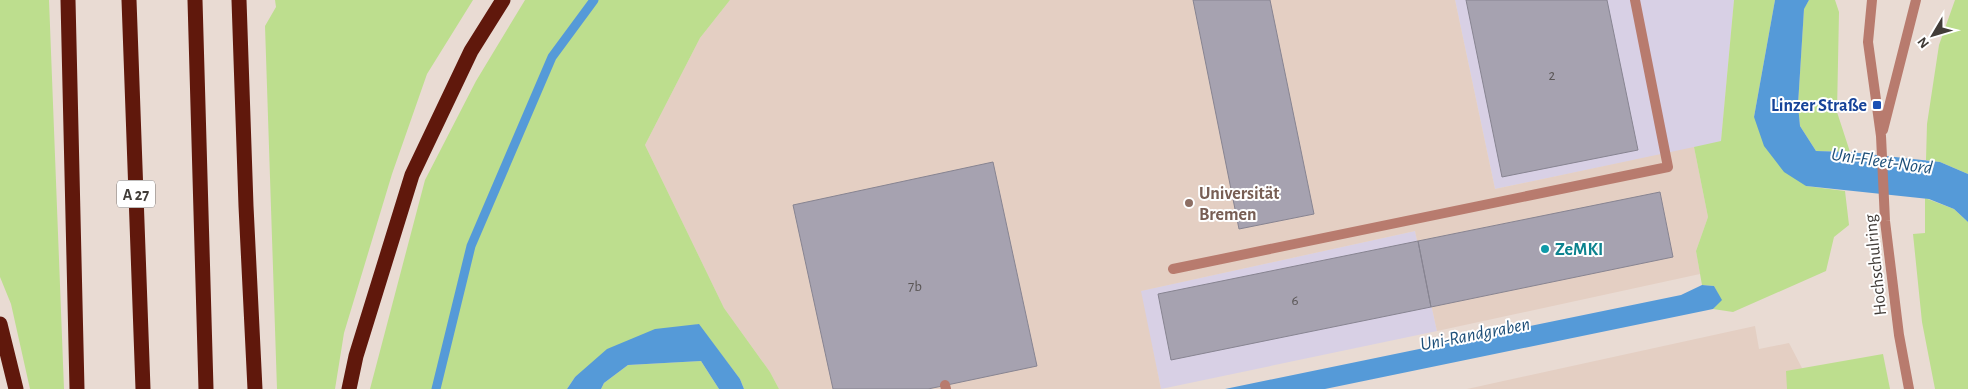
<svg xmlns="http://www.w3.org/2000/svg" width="1968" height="389" font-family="'Alegreya Sans',sans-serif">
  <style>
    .commercial { fill: #d8d0e5 }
    .built { fill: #e4cfc3 }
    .green { fill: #bdde8e }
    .water { fill: #559ad8 }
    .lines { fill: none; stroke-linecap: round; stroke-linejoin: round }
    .stream { stroke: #559ad8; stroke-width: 9 }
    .building { fill: #a6a2b0; stroke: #878491 }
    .service { stroke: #b87b6e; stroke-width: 10 }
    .tertiary { stroke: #b87b6e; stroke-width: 10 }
    .motorway { stroke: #60180c; stroke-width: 15 }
    .transit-dot { fill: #1a4fb4; stroke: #fff; stroke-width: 2 }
    .education-dot { fill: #8d6e63; stroke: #fff; stroke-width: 2 }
    .culture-dot { fill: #0f9aa8; stroke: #fff; stroke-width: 2 }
    .labels { text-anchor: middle; stroke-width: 4; stroke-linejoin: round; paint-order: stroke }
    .number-label { font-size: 15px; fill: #5a5656 }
    .shield { fill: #fff; stroke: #7a7674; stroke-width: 1 }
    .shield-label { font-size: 16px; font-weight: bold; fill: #413c38 }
    .transit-label { font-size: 18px; font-weight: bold; fill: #164399; stroke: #fff; text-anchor: end }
    .education-label { font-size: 18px; font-weight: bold; fill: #785e54; stroke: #fff; text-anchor: start }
    .culture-label { font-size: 18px; font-weight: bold; fill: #0d838f; stroke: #fff; text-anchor: start }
    .street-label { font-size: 18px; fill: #413c38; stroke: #fff }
    .water-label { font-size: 19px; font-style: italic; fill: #1c4e78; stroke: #fff }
  </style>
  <rect width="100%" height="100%" fill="#e9dbd3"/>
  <!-- commercial -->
  <path class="commercial" d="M1455,0h279l-13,142 -226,47z
    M1415,231l22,100 -276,58 -21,-98z"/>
  <!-- built -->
  <path class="built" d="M730,0h725l40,189 199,-42 14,70 -12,34 4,23 -263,57 -22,-100 -274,60 20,98h-382l-9,-17 -46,-64 -79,-163 55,-107z
    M1755,326l4,23 30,-6 13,25 4,21h-339z"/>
  <!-- green -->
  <path class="green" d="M0,0h49l15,389h-34l-19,-85 -11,-27z
    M275,0h198l-46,74 -35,100 -48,159 -9,56h-58l-12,-363 11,-19z
    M525,0h205l-30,38 -55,107 79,163 46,64 9,17h-35l-4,-10 -42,-55 -123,53 -8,12h-197l55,-209 51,-99z
    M1734,0h41l-21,117 52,69 39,5 4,34 -15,12 -8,34 -93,41 -20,-3 8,-9 -7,-14 -12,-1 -6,-34 12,-34 -14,-70 27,-6z
    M1809,0h26l4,12 -2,100 13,40 -34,-1 -16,-25 -2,-21 6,-97z
    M1955,0h13v174l-28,-12 -14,-2 1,-36 12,-79z
    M1925,198l29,11 14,13v167h-33l-13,-67 -9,-88 12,-1z
    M1883,354l7,35h-103l-1,-18z
    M701,361l18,28h-118l3,-6 24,-18z"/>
  <!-- water -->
  <path class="water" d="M1775,0h34l-5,9 -6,96 2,21 16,25 34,1 90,10 28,12v48l-14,-13 -25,-10 -123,-13 -22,-14 -20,-26 -10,-29z
    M1702,285l12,1 8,14 -9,9 -388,80h-100l456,-94z
    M699,324l41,55 4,10h-25l-18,-28 -73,4 -24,18 -3,6h-34l8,-12 32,-28 48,-20z"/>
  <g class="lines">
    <!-- stream -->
    <path class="stream" d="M436,389l35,-143 81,-189 42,-57"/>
  </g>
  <!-- building -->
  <path class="building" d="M1193,0h77l44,214 -75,15z
    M1466,0h141l31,150 -136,27z
    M993,162l44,204 -109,23h-95l-40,-184z
    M1660,192l13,65 -242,50 -13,-66z
    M1418,241l13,66 -260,53 -13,-66z"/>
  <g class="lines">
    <!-- service -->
    <path class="service" d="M1173,269l495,-102 -33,-167
      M945,385l1,4"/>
    <!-- tertiary -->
    <path class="tertiary" d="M1872,0l-4,42 13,94 4,85 14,114 10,54
      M1883,130l33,-130"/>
    <!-- motorway -->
    <path class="motorway" d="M68,0l9,389
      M129,0l14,389
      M195,0l11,389
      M239,0l7,206 9,183
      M0,324l16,65
      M349,389l7,-33 56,-181 59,-124 32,-51"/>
  </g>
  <!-- markers -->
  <rect class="transit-dot" x="1872" y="100" width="10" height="10" rx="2.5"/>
  <circle class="education-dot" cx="1189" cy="203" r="5"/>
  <circle class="culture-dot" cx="1545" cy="249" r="5"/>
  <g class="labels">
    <!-- number labels -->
    <g class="number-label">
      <text x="1552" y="80">2</text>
      <text x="915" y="291">7b</text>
      <text x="1295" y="305">6</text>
    </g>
    <!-- shield labels -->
    <rect class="shield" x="117" y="180.5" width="38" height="27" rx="4"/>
    <g class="shield-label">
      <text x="136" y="200">A 27</text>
    </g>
    <!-- transit labels -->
    <g class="transit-label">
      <text x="1867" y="111">Linzer Straße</text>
    </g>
    <!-- education labels -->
    <g class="education-label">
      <text x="1199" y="199">Universität<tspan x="1199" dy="21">Bremen</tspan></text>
    </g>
    <!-- culture labels -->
    <g class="culture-label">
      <text x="1555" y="255">ZeMKI</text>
    </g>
    <!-- street labels -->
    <g class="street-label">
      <text transform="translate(1875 265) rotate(-96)" y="6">Hochschulring</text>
    </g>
    <!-- water labels -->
    <g class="water-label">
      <text transform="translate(1882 160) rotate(8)" y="7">Uni-Fleet-Nord</text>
      <text transform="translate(1475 333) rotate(-11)" y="7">Uni-Randgraben</text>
    </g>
  </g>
  <!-- north arrow -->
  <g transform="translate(1933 35) rotate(232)" stroke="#ffffff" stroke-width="4" paint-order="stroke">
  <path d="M0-4L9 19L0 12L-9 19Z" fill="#413c38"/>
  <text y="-8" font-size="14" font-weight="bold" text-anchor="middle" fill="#413c38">N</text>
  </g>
</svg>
